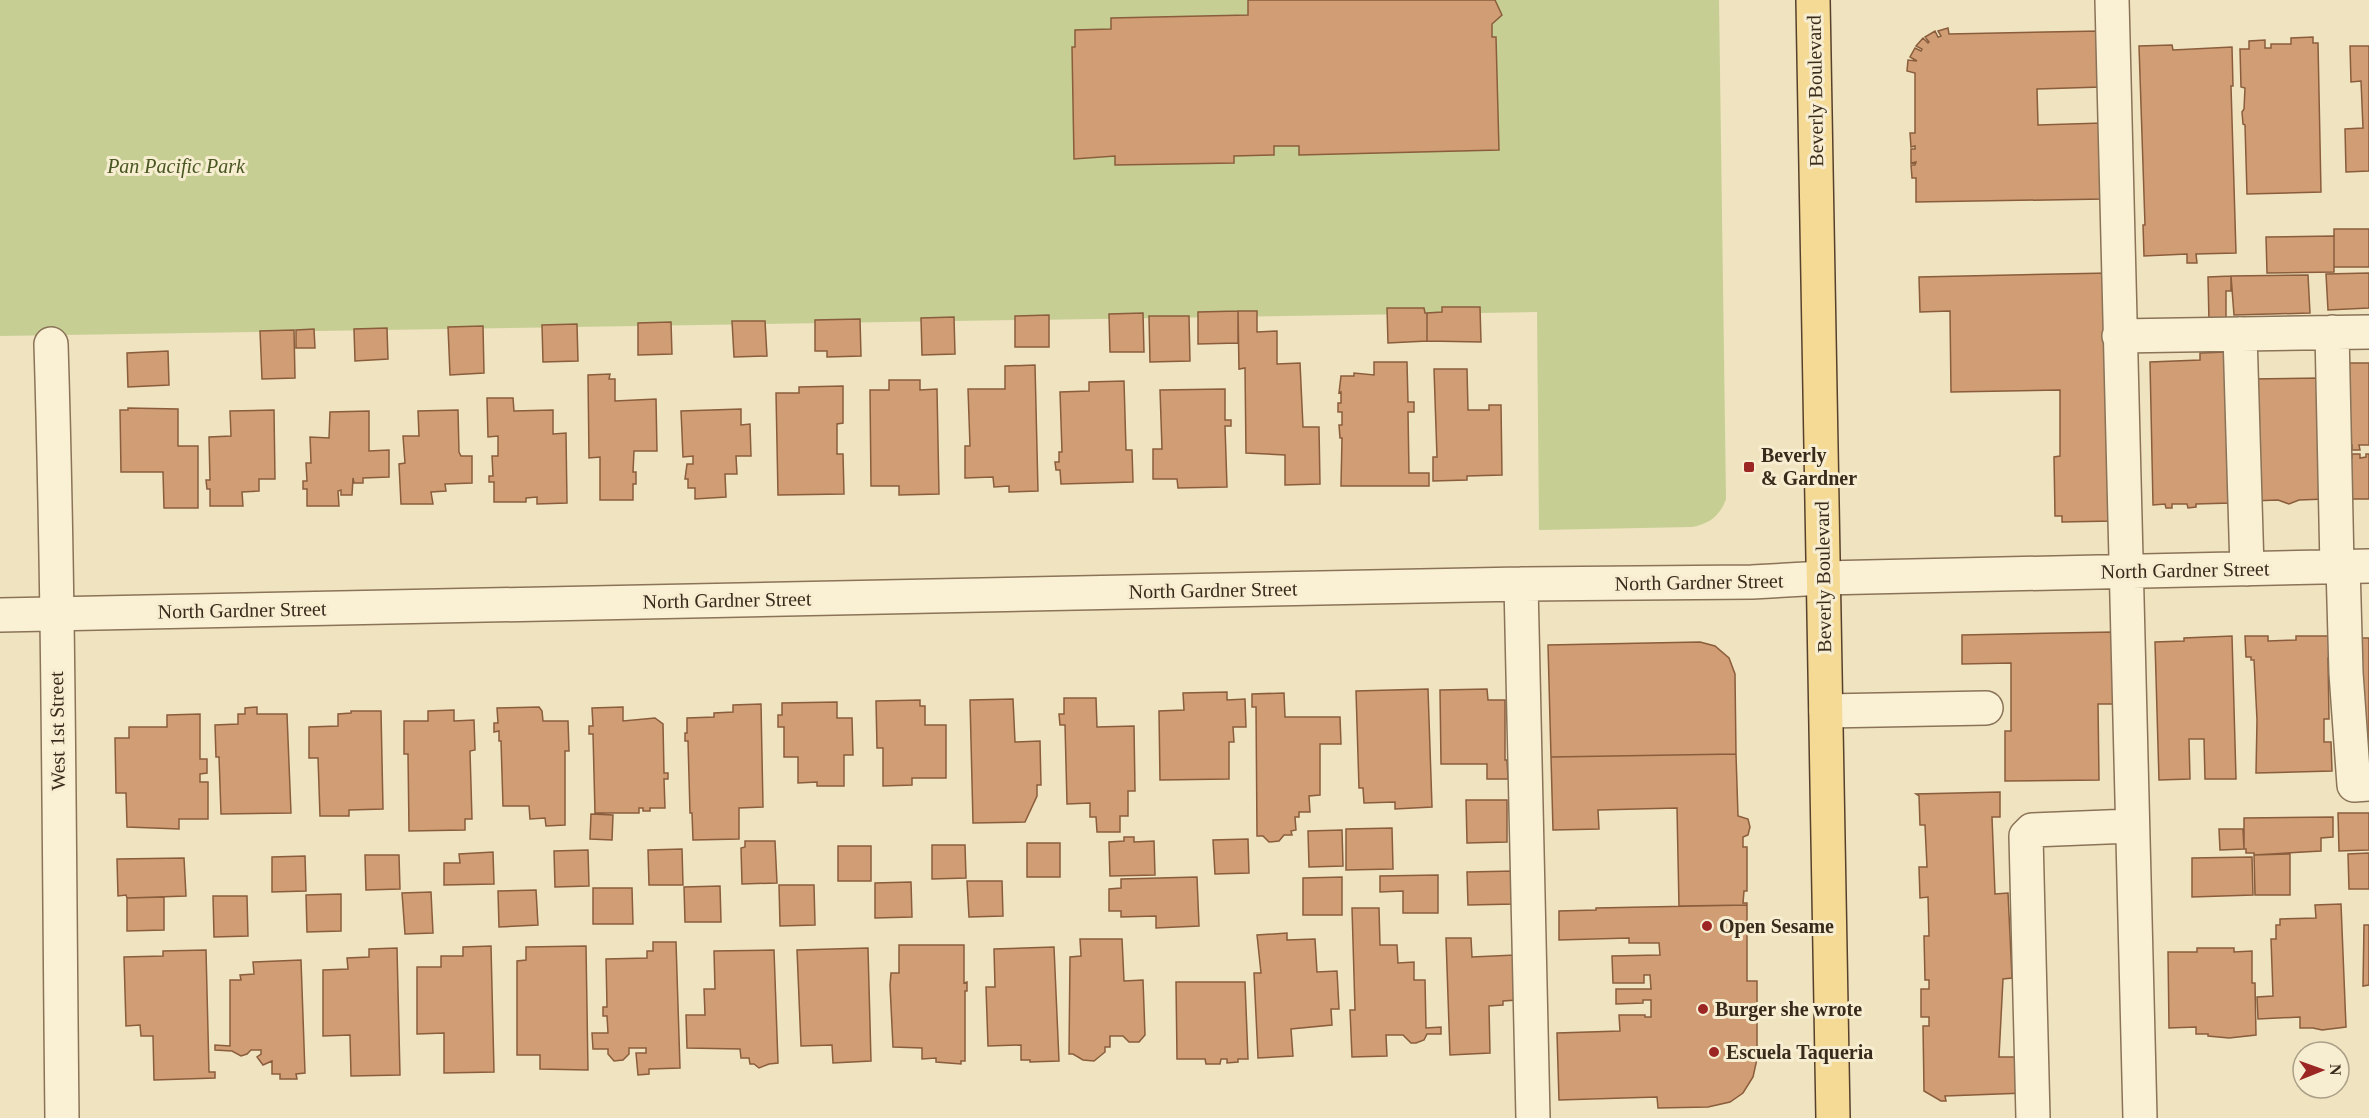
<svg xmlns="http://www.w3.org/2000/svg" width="2369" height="1118" font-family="Georgia,serif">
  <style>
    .green { fill: #c6ce94 }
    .building { fill: #d09d74; stroke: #8a5d3c; stroke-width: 1.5 }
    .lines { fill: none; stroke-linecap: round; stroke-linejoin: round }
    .minor-casing { stroke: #8a7357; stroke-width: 36 }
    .major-casing { stroke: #57412c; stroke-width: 36 }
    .minor { stroke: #faf0d4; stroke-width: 33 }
    .major { stroke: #f5da96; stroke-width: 33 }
    .poi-dot { fill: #9c2624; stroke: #f7edd0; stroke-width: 2 }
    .labels { text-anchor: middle; stroke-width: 6; stroke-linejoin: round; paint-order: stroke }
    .street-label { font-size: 20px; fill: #392b1c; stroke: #f7edd0 }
    .park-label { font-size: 20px; font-style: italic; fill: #485622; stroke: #f7edd0 }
    .poi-label { font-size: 20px; font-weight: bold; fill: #392b1c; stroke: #f7edd0; text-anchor: start }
  </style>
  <rect width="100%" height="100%" fill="#f0e3c0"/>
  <!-- green -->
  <path class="green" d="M0,0h1719l7,499c-6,17 -17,25 -34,28l-153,3 -2,-218 -1537,24z"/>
  <!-- building -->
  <path class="building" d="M1248,0h247l7,15 -10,9v13h4l3,113 -200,5v-9h-25v9l-40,1v7l-119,2v-9l-41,3 -2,-112h3v-17l36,-1v-11l137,-3z
    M1948,28l1,6 151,-3 1,56 -64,2 1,36 64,-2 2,76 -188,3v-24h-4l-1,-13h4l1,-3 -5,1v-14h4v-3l-4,1 -1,-14h5v-60l-8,-2 1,-11 9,1 -7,-4 5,-9 6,3 1,-2 -6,-3 7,-8 5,5 1,-1 -4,-5 10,-6 3,6 3,-1 -3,-5z
    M2313,37v6h5l3,149 -74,2 -2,-69 -2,-1 -1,-12 2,-3 1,-21 -4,-1 -1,-38h9v-8l16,-1v8h6v-4h20v-6z
    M2172,45l1,5 59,-3 1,39h-2l5,167 -40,1 1,9h-10v-9l-43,2 -1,-31h2l-6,-179z
    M2350,46h19v125l-23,1 -1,-43 18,-1 -2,-47 -10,1z
    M2334,229h35v38h-35z
    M2334,236v36l-67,1 -1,-36z
    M2109,273l5,248 -52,1v-6h-7l-1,-59 6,-1v-66l-109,2 -1,-81 -30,1 -1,-35z
    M2369,273v35l-41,2 -2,-36z
    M2308,275l2,38 -76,2 -3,-39z
    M2231,276v15h-5v31h-17l-1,-45z
    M1442,307h38l1,35 -54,-1v-28l15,-1z
    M1387,308h37l1,5h2v28l-39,2z
    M1238,311h19v21l20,-1v33l23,-1 3,64h16l1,57 -35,1v-30l-39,-2 -1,-85 -6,1z
    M1238,311v32l-40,1v-32z
    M1143,313l1,39h-34l-1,-38z
    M1049,315v32h-34v-31z
    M1149,316h40l1,45 -40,1z
    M954,317l1,37 -33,1 -1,-37z
    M860,319l1,37 -34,1v-6h-12v-31z
    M732,321h33l2,35 -33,1z
    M671,322l1,32 -34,1v-32z
    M577,324l1,37 -35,1 -1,-37z
    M483,326l1,47 -34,2 -2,-48z
    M387,328l1,31 -33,2 -1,-32z
    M314,329l1,19h-19v-18z
    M294,330l1,48 -33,1 -2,-48z
    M168,351l1,34 -41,2 -1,-34z
    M2227,352l4,151 -35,1v3l-8,1 -1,-4h-15v4h-6l-1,-4 -12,1 -3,-143 50,-2v-7z
    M1374,362h33l1,40h6v10h-6l1,61h20v13h-88l1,-48h-2l-1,-13h3v-13h-4v-9h3v-11l-2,1 2,-17h13v-3l20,2z
    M2345,363h24v82h-10l1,5h-8v-5h-6z
    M1035,365l3,126 -29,1v-6l-15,1 -1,-10 -28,1v-32h5l-2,-57h37v-23z
    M1434,369h33l1,41h21v-5h12l1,70 -35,1v4l-34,1v-24h4z
    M610,374l-1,5h6v22l41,-2 1,52h-23l-1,21h3v12h-3v16h-33v-43l-11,1 -1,-83z
    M2321,378l4,121 -26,1 -10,4 -11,-4 -26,1 -2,-122z
    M889,380h31v10l17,-1 2,105 -40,1v-9h-28l-1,-96h19z
    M1124,381l2,69h6l1,32 -72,2 -1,-14h-4l-1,-8h4v-10h3l-2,-60 29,-1v-9z
    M843,386v37l-6,1v30h6l1,40 -66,1 -2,-102h23v-6z
    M1225,389v31h6v6h-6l2,61 -49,1 -1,-9h-24v-30h9l-2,-59z
    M487,398h26l1,13 39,-1v24l13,-1 1,70 -30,1v-7l-11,1v4h-32v-20h-5v-6h4l-1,-20h6v-20l-10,1z
    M128,408l50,1v37h20v62h-34l-1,-36h-42l-1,-62h8z
    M741,409v16l9,-1 1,32h-15l1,18h-12l1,23 -31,2v-11h-7v-9h-3l2,-15h6v-8l-10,1 -2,-46z
    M274,410l1,69h-16v12l-17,1 1,14h-33v-17h-3l-1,-9h4l-1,-43 22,-1 -1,-25z
    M458,410l1,42 2,4h11v27l-27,1 1,7 -15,1 2,12h-32l-2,-40 6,-1 -2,-27h16l-1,-25z
    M369,411v40l20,-1v27l-26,1v5h-9l-1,-5 -1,17h-11v-5l-3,1 1,15h-32v-17h-4v-8h4l-1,-18h5l-1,-26 19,1 1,-26z
    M2352,454h8v4l6,-1v-3h3v45h-22l-1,-41h6z
    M2113,632l1,72h-16l1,76 -94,1v-50h6v-68l-49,1v-29z
    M2232,636l4,143h-31l-1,-40h-15l1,40 -31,1 -4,-138 29,-1v-3z
    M2245,636h23v5l28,-1v-4h35v22h-3l1,61h-5v23h7l1,29 -76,2 1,-53 -3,-60h-3v-3h-5z
    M2349,638h20v123l-13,1z
    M1700,642l15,4 14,12 6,16 1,80 -185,3 -3,-112z
    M1428,689l4,118 -37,2v-7l-31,1 -1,-15h-4l-3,-97z
    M1487,689l1,11h17v60h2l1,19h-21v-15h-46l-1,-74z
    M1227,692v8l18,-1 1,28h-13l1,15h-5v37l-69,1 -1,-69 25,-1 -1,-17z
    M1284,693l1,24h55l1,27h-21v51l-11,1 1,16h-11v5h-4l1,13 -5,1 1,4h-8l-5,6 -10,1 -6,-6h-6l-1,-129h-4v-13z
    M1064,698h32l1,29 37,-1 1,65h-7v25h-8v16h-23l-1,-15h-6v-14l-23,1 -2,-79h-5l-1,-11h5z
    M1013,699l2,43 25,-1 1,44h-4v11l-12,26 -52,1 -3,-123z
    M920,700v6h5v19h21v53h-34v7l-29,1v-38h-6l-1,-47z
    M837,702v16h15l1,37h-9v31h-27v-4l-19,1v-26h-14v-30h-6v-12h4v-12z
    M761,704l2,103 -24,1v31l-46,1 -1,-27h-2l-2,-72h-3v-8h2v-15l27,-1v-4l19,-1v-7z
    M257,707v7h30l4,99 -70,1 -2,-57h-3l-1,-32 23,-1v-10h7v-6z
    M539,707l3,4 1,10h25l1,30h-4v74l-19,1 -1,-8 -15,1 -1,-13h-26l-2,-65h-2v-10l-5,1v-9h4l-1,-15z
    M623,707v14l32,-3 8,6 1,49h4v6h-4l1,29h-15v3h-7v-3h-4v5h-44l-2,-79h-4v-8h4l-1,-18z
    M454,710v11l20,-1 1,30 -5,1 2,68h-7v11l-56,1 -1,-77h-4v-33h24v-10z
    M351,711h30l2,98 -34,1v6h-29l-2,-58h-9v-31l29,-1v-12l13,-1z
    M200,714v45h7v14l-7,1v8h8v37h-29v10l-52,-2 -1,-34h-10l-1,-55h14v-11h38v-12z
    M1736,754l2,62 10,3 2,8 -2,8 -5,2v10h4v44h-3l-1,12h4v2l-68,1 -2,-98 -79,2 1,19 -46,1 -2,-73z
    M2000,792v25h-8l3,77 13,-1 4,85 -9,1 -4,78h24l2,36 -80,3 1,5h-5l-17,-10 -1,-65h6v-9h-8v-28h8v-9h-4l-1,-44h5l-1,-39 -8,1 -1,-31h8l-2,-42h-5l-1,-29 -3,-2z
    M1466,800h41v42l-40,1z
    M2338,813h31v37l-30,1z
    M591,814l22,1 -1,25 -22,-1z
    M2333,817v20l-12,1v13l-67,4v-2h-8v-4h-2v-31z
    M1392,828l1,41 -47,1v-41z
    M2219,829h24l1,20 -24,1z
    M1342,830l1,36 -34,1 -1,-36z
    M1124,837h10v5l20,-1 1,34 -45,1 -1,-34 15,-1z
    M1248,839l1,34 -34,1 -2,-34z
    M745,841h30l2,42 -35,1 -1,-36 4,-1z
    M1027,843h33v34h-33z
    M932,845h33l1,33 -34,1z
    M838,846h33v35h-33z
    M682,849l1,36h-34l-1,-35z
    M588,850l1,36 -34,1 -1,-36z
    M493,852l1,32 -50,1v-22h16l-1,-9z
    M2369,853v36h-20l-1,-35z
    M2290,854v41h-35l-1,-40z
    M365,855h34l1,34 -34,1z
    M305,856l1,35 -34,1v-35z
    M2252,857l1,38 -61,2v-39z
    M184,858l2,38 -59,2 -1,-3 -8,1 -1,-37z
    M1514,871l1,33 -47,1 -1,-33z
    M1438,875v38h-35v-22l-23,1v-16z
    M1197,877l2,49 -43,2v-12l-35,1v-6h-12v-22l12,-1v-9z
    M1342,877v38h-39v-37z
    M967,881h35l1,35 -34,1z
    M911,882l1,35 -37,1v-35z
    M779,885h35l1,40 -35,1z
    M720,886l1,36h-36l-1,-35z
    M593,888h39l1,36h-40z
    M536,890l2,35 -39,2 -1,-36z
    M431,892l2,41 -28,1 -3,-41z
    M341,894v37l-34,1 -1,-37z
    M213,896h34l1,40 -34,1z
    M164,897v33l-37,1v-33z
    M2341,904l5,123 -24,3 -9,-2h-13v-11l-42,2 -1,-22 16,-1 -2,-57h5v-14h4v-6l36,-1 -1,-13z
    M1747,905v76h10v78l-4,18 -10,16 -13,9 -22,5 -50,1 -1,-11 -98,3 -2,-67 63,-2 -1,-16h26v2h6v-17h-8v3l-27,1v-15h35l-1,-14h-6v8h-31l-1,-27 48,-1 -1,-12h-30v-5l-70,2v-29l37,-1v-2z
    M1352,908h27l1,37h17l1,18 16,-1v18h11l1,48 15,-1v7h-14l-3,6 -8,3h-5l-8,-8h-17l1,21 -35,1 -2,-47h5z
    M2364,925h5v60l-6,1z
    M1287,933v7l28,-1 2,33 20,-1 2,38h-8l1,16 -41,4 2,27 -35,2 -4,-85h7l-4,-38z
    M1446,938h25l1,19 43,-2 2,45 -14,1v4l-14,1 1,47 -40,2z
    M1080,939h42l2,42 19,-1 2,55 -6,7h-10l-6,-6h-13v11h-5v5l-11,9 -11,-1 -10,-6h-4l1,-97 11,-1z
    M653,942h23l4,126 -31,1v5l-11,1 -2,-22h10v-5h-17v6l-6,6 -9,1 -6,-7v-5h-15l-1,-16h16l-1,-17h-4v-9h4l-1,-48 41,-1v-7h6z
    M899,945h65v38l3,-1v9h-2v70h-4v3l-25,-2v-4l-14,1v-11l-29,-1 -3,-62 1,-12h8z
    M491,946l3,126 -50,1v-40l-27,1v-67h24v-11h22v-9z
    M586,946l2,124 -48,-1v-14h-23v-94l9,-1v-13z
    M1054,947l5,114 -29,1v-2h-9v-15l-33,1 -2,-59h9l-1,-38z
    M397,948l3,127 -49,1 -1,-41 -27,1v-66l25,-1 -1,-11 22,-1v-8z
    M868,948l3,113 -38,2 -1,-18 -31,1 -4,-96z
    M2197,948h37v4l18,-1v32h3l1,52 -27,3 -21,-2v-2h-12v-7l-27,1 -1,-76h29z
    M206,950l3,122h6v6l-61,2 -1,-44h-12l-1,-11 -14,1 -2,-69 39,-1v-5z
    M774,950l4,113 -9,1 -10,4 -5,-4h-4l-1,-6h-8l-1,-9 -53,-1 -1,-33h19l-1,-26h11l-1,-38z
    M301,960l4,113 -9,1 1,5h-17v-5h-8v-13l-9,4 -6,-8 4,-3v-4h-10l-4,4 -6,2 -9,-5 -17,-1v-5l15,1v-66h11l-1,-5 14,-1 -1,-12z
    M1176,982h69l3,77h-10v3l-11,1v-4h-6l-1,5h-14l-1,-5h-28z"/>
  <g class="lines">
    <!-- minor casing -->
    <g class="minor-casing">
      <path id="minor" d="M2112,0l28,1118
        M2332,332l5,235
        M2240,334l7,235
        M2119,336l250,-4
        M51,344c8,258 8,516 11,774
        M2343,566l3,107 8,112 15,-1
        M1521,584l12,534
        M0,615l1521,-31 231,-2 71,-4 546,-12
        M1826,711l160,-3
        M2033,1118l-7,-282 6,-6 99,-4"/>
    </g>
    <!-- major casing -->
    <g class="major-casing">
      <path id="major" d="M1813,0l20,1118"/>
    </g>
    <!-- minor -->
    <use href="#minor" class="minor"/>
    <!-- major -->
    <use href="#major" class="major"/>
  </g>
  <!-- markers -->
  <g class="poi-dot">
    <rect x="1743" y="461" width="12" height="12" rx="3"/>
    <circle cx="1707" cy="926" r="6"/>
    <circle cx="1703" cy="1009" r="6"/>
    <circle cx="1714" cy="1052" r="6"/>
  </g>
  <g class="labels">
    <!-- street labels -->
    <g class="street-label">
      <text transform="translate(1815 91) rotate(-91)" y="7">Beverly Boulevard</text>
      <text transform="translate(2185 570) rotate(-1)" y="7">North Gardner Street</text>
      <text transform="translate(1823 577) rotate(-91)" y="7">Beverly Boulevard</text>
      <text transform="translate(1699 582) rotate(-1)" y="7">North Gardner Street</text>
      <text transform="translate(1213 590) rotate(-1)" y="7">North Gardner Street</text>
      <text transform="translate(727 600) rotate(-1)" y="7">North Gardner Street</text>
      <text transform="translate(242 610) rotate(-1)" y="7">North Gardner Street</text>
      <text transform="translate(57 731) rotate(-91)" y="7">West 1st Street</text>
    </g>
    <!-- park labels -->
    <g class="park-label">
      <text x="176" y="173">Pan Pacific Park</text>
    </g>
    <!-- poi labels -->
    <g class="poi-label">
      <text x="1761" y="462">Beverly<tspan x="1761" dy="23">&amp; Gardner</tspan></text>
      <text x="1719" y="933">Open Sesame</text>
      <text x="1715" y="1016">Burger she wrote</text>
      <text x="1726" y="1059">Escuela Taqueria</text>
    </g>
  </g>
  <!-- north arrow -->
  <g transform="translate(2321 1070) rotate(89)"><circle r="28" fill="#f7edd0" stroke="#ab9f88" stroke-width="1.5"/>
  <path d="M0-4.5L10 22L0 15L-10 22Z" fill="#9c2624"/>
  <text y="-9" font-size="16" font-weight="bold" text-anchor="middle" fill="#392b1c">N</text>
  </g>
</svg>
